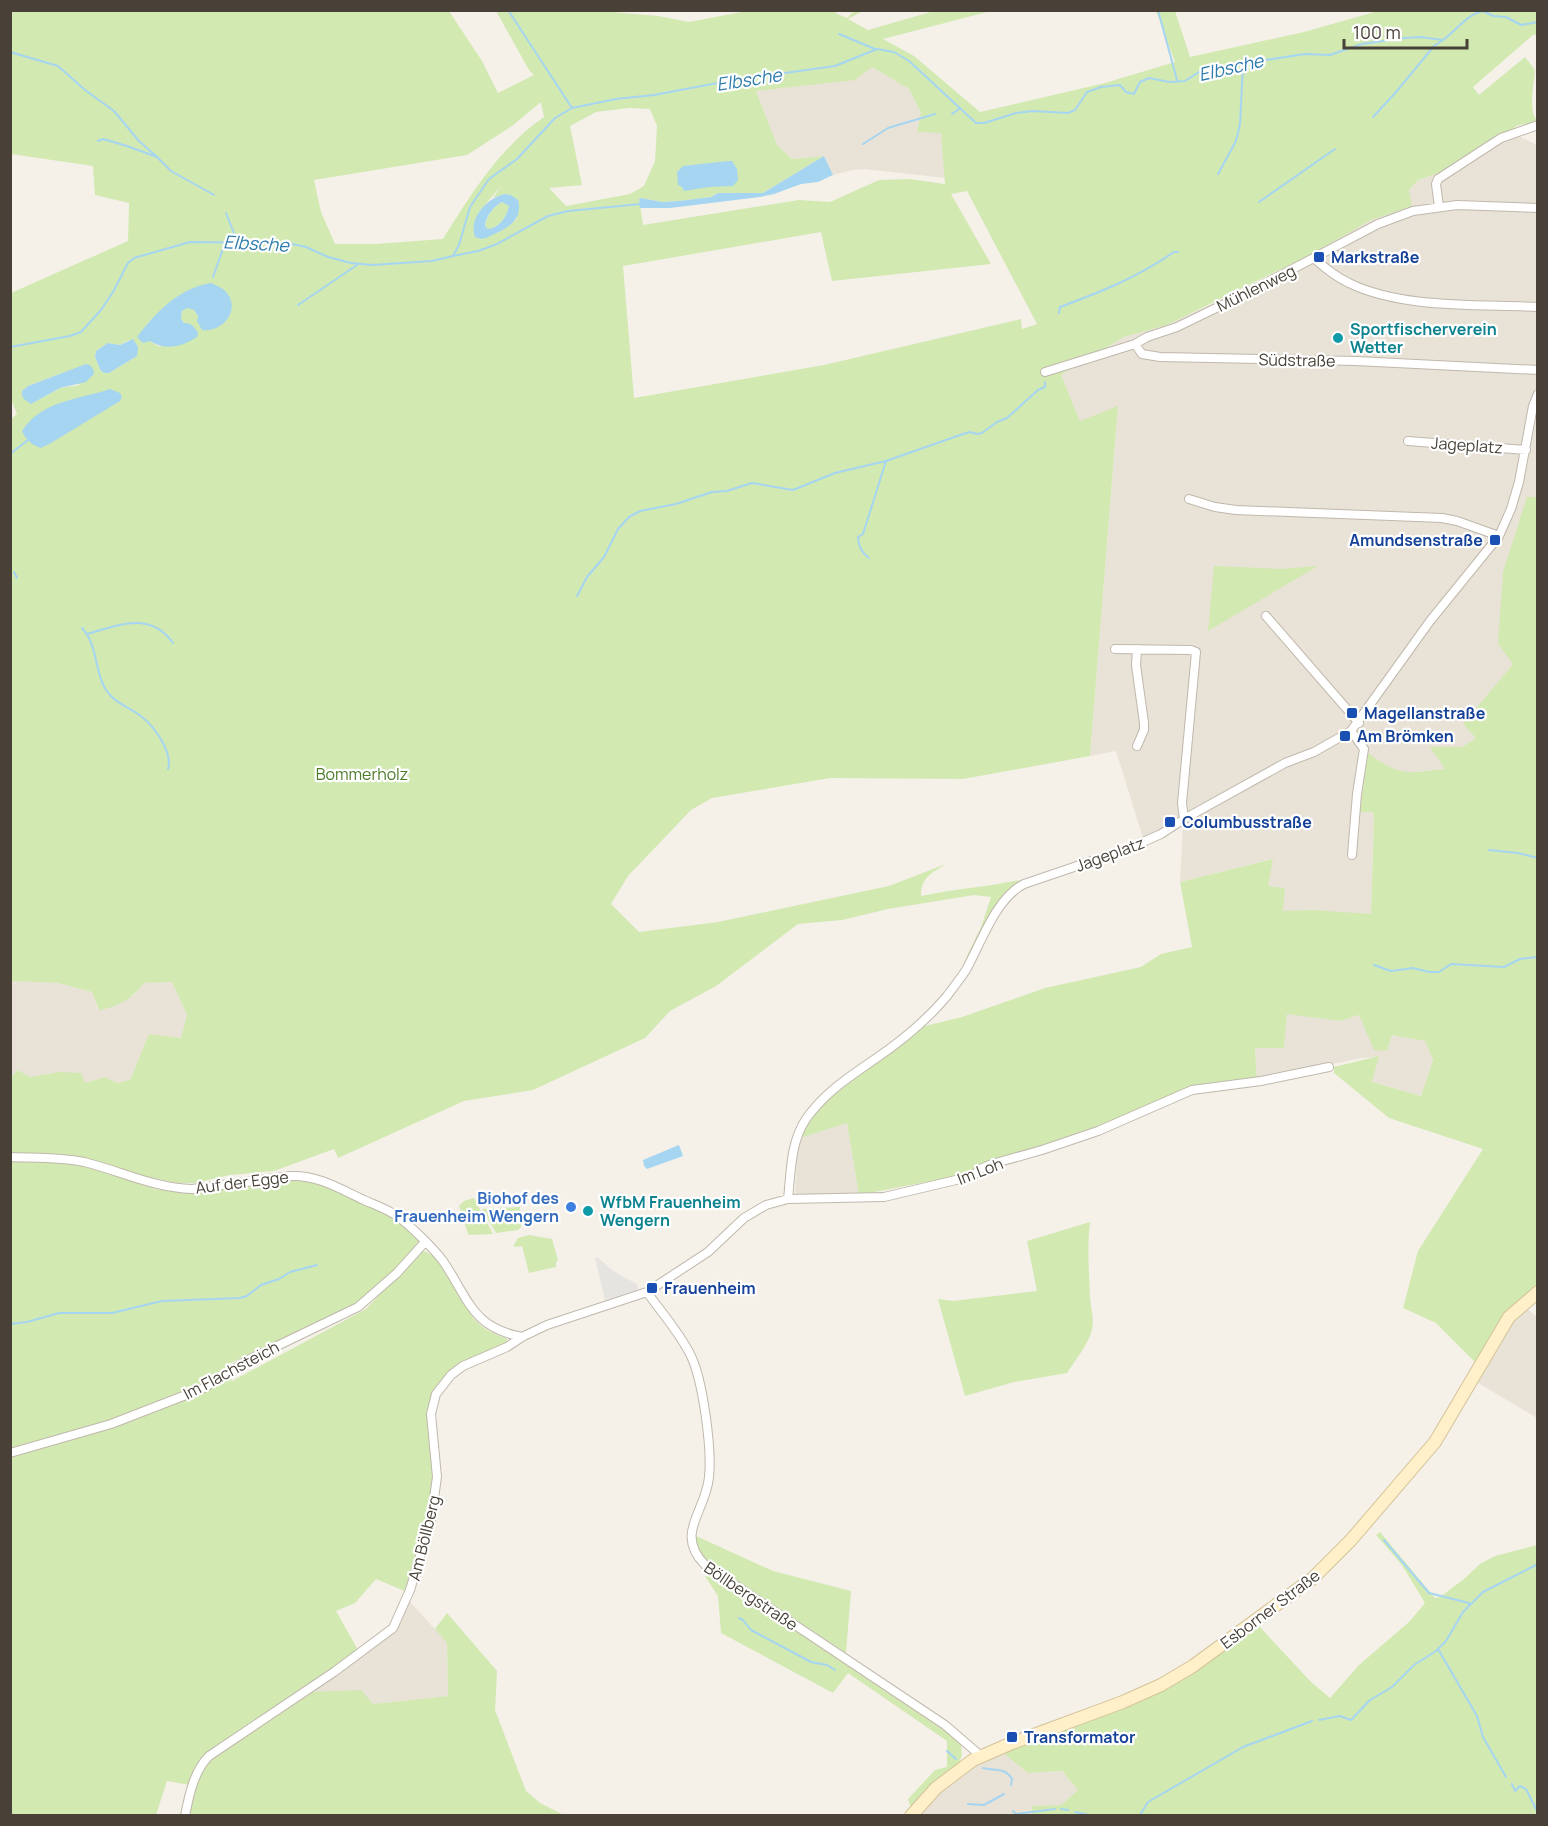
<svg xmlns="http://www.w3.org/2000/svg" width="1548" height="1826" font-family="Manrope,sans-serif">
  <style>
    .residential { fill: #e9e2d7 }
    .green { fill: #d2e9b2; fill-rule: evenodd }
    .parking { fill: #e6e4e1 }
    .water { fill: #a6d5f1; fill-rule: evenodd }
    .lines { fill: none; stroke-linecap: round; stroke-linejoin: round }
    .stream { stroke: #a6d5f1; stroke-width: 2 }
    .street-casing { stroke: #c0b8ac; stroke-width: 10 }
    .secondary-casing { stroke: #d4c399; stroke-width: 14 }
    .street { stroke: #fff; stroke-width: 8 }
    .secondary { stroke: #fff0c9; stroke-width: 12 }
    .transit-dot { fill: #1a4fb4; stroke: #fff; stroke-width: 2 }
    .culture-dot { fill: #0f9aa8; stroke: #fff; stroke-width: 2 }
    .shop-dot { fill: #3f7fe0; stroke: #fff; stroke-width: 2 }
    .labels { text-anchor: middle; stroke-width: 4.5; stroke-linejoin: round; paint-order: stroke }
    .transit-label { font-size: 16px; font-weight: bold; fill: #164399; stroke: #fff; text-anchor: start }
    .street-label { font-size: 16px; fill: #494137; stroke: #fff }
    .culture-label { font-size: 16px; font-weight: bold; fill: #0d838f; stroke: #fff; text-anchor: start }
    .park-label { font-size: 16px; fill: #4c7b2a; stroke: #fff }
    .shop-label { font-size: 16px; font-weight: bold; fill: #366cbe; stroke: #fff; text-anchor: end }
    .water-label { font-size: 18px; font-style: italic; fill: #2e7cae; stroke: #fff }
  </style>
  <rect width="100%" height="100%" fill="#f5f1e9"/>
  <!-- residential -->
  <path class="residential" d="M872,67l37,22 12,24 20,19 5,46 -83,-9 -10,1 -20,5 -9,-19 -32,3 -15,-14 -21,-54z
    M1511,132l26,13 1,352h-11l-14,167 -49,60 12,14 -14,9 -16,22 -43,4 -18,-7 -17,-13 -7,58 12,1 1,4 -3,98 -88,-3 2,-23 -17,-2 4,-27 -92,23 3,-57 -40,13 -27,-87 -26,5 28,-349 -38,15 -19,-47 63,-38 43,-12 72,-34 71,-36 61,-35 18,-7 29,-33 32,-11z
    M11,981l47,2 34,9 6,17 36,-14 10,-12 28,-1 15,33 -6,23 -32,-3 -19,45 -13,3 -12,-6 -20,6 -26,-11 -29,5 -12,-7 -7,7z
    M1287,1013l52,8 20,-6 28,36 5,-16 33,6 8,19 -12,36 -49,-14 6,-25 -17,1 -104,22 -2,-32h29z
    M847,1123l12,72 -64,2 2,-43 3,-16z
    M1524,1306l13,11v101l-62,-37 30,-52z
    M409,1601l38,41 1,54 -75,8 -64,-12 82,-61z
    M1002,1752l26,21 34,-2 16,19 -17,15 -29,1v9l-116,1 33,-35 22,-16z"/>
  <!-- green -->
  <path class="green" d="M11,11h438l33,50 16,32 36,-18 -5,-5 -33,-59h105l57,5 31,6 58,-11h91l-3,2 12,5 7,-7h9l-15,8 20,11 66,-19h57l-108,28 31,17 66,56 125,-29 70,-21 -19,-51h19l15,46 114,-25 74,-21h159v25l-3,-2 -61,53 6,8 46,-38 10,13c-1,16 -7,39 2,51l-21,5 -5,6 -61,37 -32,11 -9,10 3,16 -41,14 -61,35 -143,70 -43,12 -63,38 19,46 38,-15 -28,350 -127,23 -133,-1 -118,20 -21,12 -63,66 -17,28 28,28 79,-10 171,-36 57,-22c-14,9 -25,13 -25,32 33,-7 65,-9 98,-16l-14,17 -41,65 17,-35 10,-30 -17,-2 -86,14 -46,11 -44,4 -82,62 -46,25 -25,27 -112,52 -69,11 -126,57 -4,-9 -60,22 -44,4 -35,8h-19l-21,-5 -2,11 32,3 108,-12 34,5 70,33 25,24 -30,32 -52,41 -114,50 6,16 134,-72 55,-58c18,-3 42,55 54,69 8,9 21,15 33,19l-4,5 -41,18 -32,40 3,95 -27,95 -31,-13 -21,24 -19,8 22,39 -12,11 -138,93 -10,9 -8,22 -23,-4 -11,34h-145v-738l7,-7 12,7 29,-5 22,1 4,10 20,-6 12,6 13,-3 19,-46 32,4 6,-23 -15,-33 -28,1c-12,16 -26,24 -45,27l-7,-18 -34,-9 -47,-2 -1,-561 7,-6 -6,-15v-106l117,-52 1,-38 -34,-8 -2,-29 -82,-12zM872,67l37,22 12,24 -4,19 24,1 4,51 -36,-5 -30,1 -49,22 -31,-2 -156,25 -4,-26 2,-1 21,4 17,-1 32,-4 7,-4h45l61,-37 -32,3 -15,-14 -21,-54 99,-11zM541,102l3,15c-44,30 -73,77 -101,122l-67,5h-41l-14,-32 -7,-32 153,-25 45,-29zM629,108l21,1 7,17 -2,35 -11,25 -14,8 -64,12 -17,-18 33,-3 -12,-59 26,-14zM501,186l-8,12 12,-4 6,1 6,24 -20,14 -24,-3 6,-18zM967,191l70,133 -15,5 -1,-10 -197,46 -190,33 -11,-132 198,-34 11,49 159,-17 -40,-70zM211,283l-13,33 -4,-7 -7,-1 -5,3 -1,8 3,4 -24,24 -10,-6zM129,340l8,16 -28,17 -8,-2 -6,-14 1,-6 12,-8 12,2zM62,373l18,12 -20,3 -29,16 -3,-18z
    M502,202l7,4c-2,11 -10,22 -21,23l-3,-2c1,-11 8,-20 17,-25z
    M1527,497h10v790l-60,77 -41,-41 -33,-15 15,-57 65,-102 -94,-31 -55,-45v-6l45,-11 -7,26 49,14 12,-36 -8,-19 -33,-6 -5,16 -13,-1 -15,-35 -19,6 -53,-7 -3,34h-29l2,32 -35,2 -255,92 -108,21 -12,-72 -47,15 20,-33 33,-28 68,-50 41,-10 83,-29 96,-21 20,-13 31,-7 -12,-65 93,-23 -5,27 17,2 -2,23 29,-1 59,4 3,-98 -1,-4h-13l8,-59c33,24 38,20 77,16l-15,-22h32l14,-9 -13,-14 50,-60 -15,-20 5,-72z
    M1214,566l67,3 37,-3 -110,65z
    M474,1198l19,36 -23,1 -2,-1 -9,-28 5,-5z
    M520,1207l1,20 -3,3 -22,3 -14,-24z
    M1090,1222c-3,25 -1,49 0,75 1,13 5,23 1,36 -5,15 -16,27 -24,40l-53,9 -49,14 -27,-97 15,2 84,-10 -10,-50z
    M529,1235l23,4 6,21 -2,2v5l-27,6 -7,-27 -8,1v-2l4,-7z
    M1380,1532l55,66 5,-1 24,-18 16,-15 15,-8 42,-11v270h-505v-9l29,-1 17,-15 -16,-19 -34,2 -26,-21 58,-20 47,-20 151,-87 53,57 19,16 29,-33 50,-43 16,-19 -23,-38 -26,-30z
    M694,1535l79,36 78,20 -5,62 -137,-91h-4l-7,-10z
    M710,1573l241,162 10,9 1,11 -3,8 -18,14 -30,31 -3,-9 27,-29 12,-3v-26l-99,-68 -15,20 -112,-60 -3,-37 -13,-20z
    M447,1613l50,58 -2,39 31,81 14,12 24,12h8l-385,1 10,-38 11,-19 101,-67 52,-2 12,14 75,-8 -1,-53 -12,-14z"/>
  <!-- parking -->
  <path class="parking" d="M597,1257l16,14 24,13 1,6 -33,10 -10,-42z"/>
  <!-- water -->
  <path class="water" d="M824,156l9,19 -15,7 -17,2 -27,10 -14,3 -90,11h-30l-1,-9 2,-1 21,4 17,-1 32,-4 7,-4h45z
    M728,161h4l5,8 1,11 -5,6 -24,1 -25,4 -2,-4 -4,-2 -1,-13 6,-6z
    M505,194l6,1 7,5c6,22 -14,30 -32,38l-5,1 -6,-2c-7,-19 12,-39 30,-43zM502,202l7,4c-2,11 -10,22 -21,23l-3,-3c1,-10 8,-19 17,-24z
    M211,283c4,2 10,4 13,7 19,17 0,43 -22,40l-5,-9 1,-5 -4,-6 -7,-2 -5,3 -1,8 3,4c8,0 10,4 14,10l-1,4c-16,10 -31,14 -47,4l-7,2 -6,-6c19,-25 42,-49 74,-54z
    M133,339l5,8 -1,9 -28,17h-4l-4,-2 -6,-14 1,-6 12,-8 12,2z
    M86,364c6,1 7,4 8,10l-8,8 -26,6 -29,16 -7,-5 -2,-4v-4l6,-5z
    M110,389l10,4 2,4 -2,4 -69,42 -10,5c-9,-3 -15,-8 -19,-17 20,-31 56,-31 88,-42z
    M679,1145l4,11 -36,13 -3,-3 -1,-6z"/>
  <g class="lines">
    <!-- stream -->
    <path class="stream" d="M508,10l64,98
      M1158,10l19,70
      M839,34l36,15
      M10,52l48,14 27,24 29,21 25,30 18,16
      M952,114l7,-5
      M1373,117l24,-26 37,-45 9,-6
      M98,141l5,-2 24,7 30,11 14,14 43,24
      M863,144l25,-16 47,-14
      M1218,174l18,-33 4,-17 3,-59
      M1259,202l76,-53
      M226,213l11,28
      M453,256l25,-5 19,-7 51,-28 20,-5 73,-7
      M213,277l12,-34
      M298,305l59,-40
      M1059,313l1,-6c43,-16 76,-29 114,-55h4
      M10,347l60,-11 11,-4 20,-22 12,-18 15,-29 6,-5 56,-16 98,1 18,4 22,10 23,6 21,2 60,-4 21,-5 6,-11 11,-38 19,-28 28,-20 38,-41 17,-10 44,-9 38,-4 74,-14 107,-15 42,-17 17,3 15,9 67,62h8l32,-10 17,-2 35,2 7,-3 12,-18 14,-5 19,-2 6,7 8,2 6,-12 9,-4 20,4 16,-1 14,-9h16l12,-6 78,-12 25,1 32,-11 42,-6 16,-1 23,3c14,-10 23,-25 40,-29l10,5 13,1 15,8 17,-3
      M10,454l18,-14
      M869,558c-8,-6 -10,-11 -11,-21l5,-3 23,-73
      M14,572l3,6
      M577,596l10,-19 17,-20 14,-28 11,-12 11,-6 36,-7 36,-12 15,-1 25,-8 41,7 42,-17 51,-12 77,-27 7,-2 7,2 5,-1 15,-11 10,-4 31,-28 7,-3v-5
      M82,628c18,19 11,50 29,68 8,9 22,13 31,21 13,10 31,36 26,52
      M87,634c32,-9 63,-23 86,9
      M1489,850l29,3 20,5
      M1374,965l17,6 22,-3 16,4h10l12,-8 53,3 16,-8 18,-2
      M10,1324l17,-2 32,-9h53l50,-12 78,-3 7,-2 14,-11 18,-6 11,-7 27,-7
      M1384,1540l45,53 40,10v2
      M739,1618l4,2 8,10 60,32 16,3 8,5
      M1438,1649l39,67 6,21 23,40
      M1319,1720l21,-4 11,4 19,-20 22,-13 22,-22 22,-14 10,-10 17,-29 20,-20 55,-28
      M947,1751l9,8
      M983,1768c11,3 22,-1 29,11l-1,6
      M1512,1784l3,7 5,-5 6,3 12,24
      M968,1804l16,1 20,-11
      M1061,1809l7,1
      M1013,1811l3,3 39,-5
      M1075,1812l19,4
      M1140,1815l8,-13 95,-55 69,-26"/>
    <!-- street casing -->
    <g class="street-casing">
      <path id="street" d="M1439,207l-3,-23 2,-5 63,-41 37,-13
        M1315,259c10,9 21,18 34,24 53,26 130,21 189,24
        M1135,344l7,10 18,3 196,4 182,9
        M1045,372l90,-28 12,-7 30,-10 70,-34 131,-69 35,-13 44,-6 81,3
        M1408,441l118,9
        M1189,499l26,8 21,3 206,8 15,3 42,15
        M1266,616l93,107
        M1115,649l76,1 5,2 -14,151 2,16
        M1137,649l-1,16 8,58v7l-7,16
        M1351,731l13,18 -7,45 -5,61
        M10,1157c25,1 50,0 74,5 37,9 70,26 108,27l99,-13c27,-1 49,13 73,24 11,5 23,9 33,16 13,9 37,33 46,45 26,38 28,66 79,76
        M788,1199c3,-26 2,-56 18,-80 18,-26 43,-42 69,-60 25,-17 52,-39 72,-63 6,-8 13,-17 19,-26 15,-27 30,-72 58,-86l103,-35 34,-15 23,-15 101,-56 29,-11 37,-21 79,-110 69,-85 12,-27 8,-27 14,-76 5,-12
        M647,1292c14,20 33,41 44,64 12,25 21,93 18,121 -3,35 -35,56 -4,88l240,160 36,31
        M10,1453l101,-29 93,-36 44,-28 110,-53 39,-34 28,-31
        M185,1816c4,-21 9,-45 24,-60l125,-84 59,-44 17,-38 21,-70 6,-43 -6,-63 5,-20 15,-19 12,-9 44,-19 15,-10 25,-12 100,-33 61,-40 36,-34 22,-13 22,-6 96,-2 89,-21 7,-7 12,-5 50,-14 56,-19 94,-41 69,-9 68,-14"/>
    </g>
    <!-- secondary casing -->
    <g class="secondary-casing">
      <path id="secondary" d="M911,1816l25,-28 37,-28 39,-17 111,-41 38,-17 32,-19 120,-88 38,-38 84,-98 74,-125 29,-25"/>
    </g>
    <!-- street -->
    <use href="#street" class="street"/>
    <!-- secondary -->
    <use href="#secondary" class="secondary"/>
  </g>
  <!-- markers -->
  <g class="transit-dot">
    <rect x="1313" y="251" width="12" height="12" rx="3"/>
    <rect x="1489" y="534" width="12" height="12" rx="3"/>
    <rect x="1346" y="707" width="12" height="12" rx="3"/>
    <rect x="1339" y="730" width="12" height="12" rx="3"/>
    <rect x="1164" y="816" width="12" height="12" rx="3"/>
    <rect x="646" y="1282" width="12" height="12" rx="3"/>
    <rect x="1006" y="1731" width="12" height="12" rx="3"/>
  </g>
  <g class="culture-dot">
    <circle cx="1338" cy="338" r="6"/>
    <circle cx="588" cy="1211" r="6"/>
  </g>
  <circle class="shop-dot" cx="571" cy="1207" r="6"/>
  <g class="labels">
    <!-- transit labels -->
    <g class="transit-label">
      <text x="1331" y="263">Markstraße</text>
      <text x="1483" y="546" text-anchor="end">Amundsenstraße</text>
      <text x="1364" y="719">Magellanstraße</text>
      <text x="1357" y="742">Am Brömken</text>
      <text x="1182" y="828">Columbusstraße</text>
      <text x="664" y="1294">Frauenheim</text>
      <text x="1024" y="1743">Transformator</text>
    </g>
    <!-- street labels -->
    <g class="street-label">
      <text transform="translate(1256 288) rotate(-26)" y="6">Mühlenweg</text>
      <text transform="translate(1297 360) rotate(1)" y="6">Südstraße</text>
      <text transform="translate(1467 445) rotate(4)" y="6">Jageplatz</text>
      <text transform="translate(1110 854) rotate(-20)" y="6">Jageplatz</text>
      <text transform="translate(980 1171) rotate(-21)" y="6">Im Loh</text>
      <text transform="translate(242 1182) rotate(-7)" y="6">Auf der Egge</text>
      <text transform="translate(231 1370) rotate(-28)" y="6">Im Flachsteich</text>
      <text transform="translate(424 1538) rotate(-76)" y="6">Am Böllberg</text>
      <text transform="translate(751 1596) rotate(34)" y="6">Böllbergstraße</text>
      <text transform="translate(1270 1609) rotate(-37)" y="6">Esborner Straße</text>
    </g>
    <!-- culture labels -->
    <g class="culture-label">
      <text x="1350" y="335">Sportfischerverein<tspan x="1350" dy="18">Wetter</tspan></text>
      <text x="600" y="1208">WfbM Frauenheim<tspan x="600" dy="18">Wengern</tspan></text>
    </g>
    <!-- park labels -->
    <g class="park-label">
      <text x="362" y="780">Bommerholz</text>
    </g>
    <!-- shop labels -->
    <g class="shop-label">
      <text x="559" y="1204">Biohof des<tspan x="559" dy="18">Frauenheim Wengern</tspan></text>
    </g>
    <!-- water labels -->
    <g class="water-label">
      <text transform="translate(1231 68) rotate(-13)" y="6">Elbsche</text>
      <text transform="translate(749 80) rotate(-9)" y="6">Elbsche</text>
      <text transform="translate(256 244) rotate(3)" y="6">Elbsche</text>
    </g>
  </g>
  <!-- border -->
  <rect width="1548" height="1826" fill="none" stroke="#494137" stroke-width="24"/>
  <!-- scale -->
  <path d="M1344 39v9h123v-9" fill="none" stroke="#494137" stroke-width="3"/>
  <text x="1353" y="39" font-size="18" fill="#494137" stroke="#ffffff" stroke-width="4.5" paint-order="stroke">100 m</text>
</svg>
